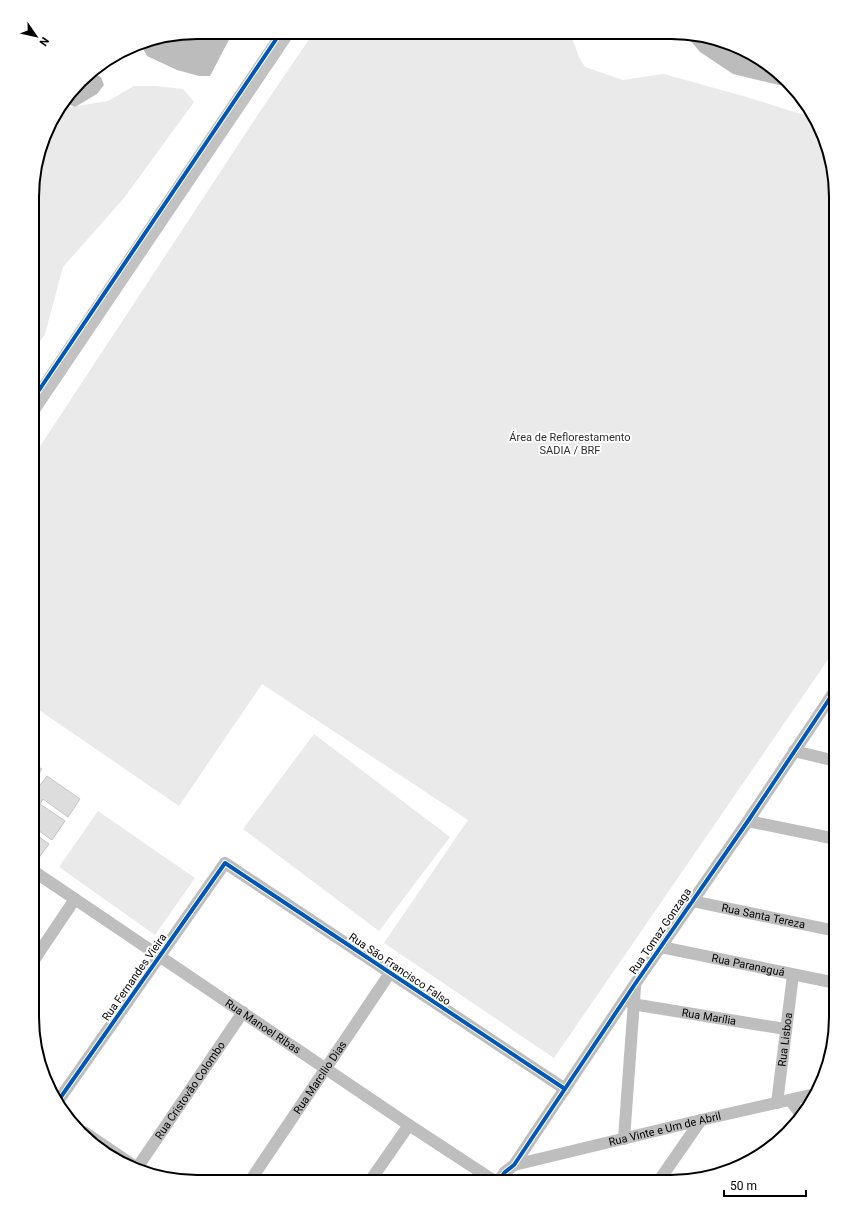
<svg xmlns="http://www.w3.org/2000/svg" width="868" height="1214" font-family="Roboto,sans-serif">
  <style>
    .green { fill: #eaeaea }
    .water { fill: #bcbcbc }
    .building { fill: #ddd; stroke: #c5c5c5 }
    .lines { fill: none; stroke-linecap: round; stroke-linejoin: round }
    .minor { stroke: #bebebe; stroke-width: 12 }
    .secondary { stroke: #c2c2c2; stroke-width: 17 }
    .cycleway-casing { stroke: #fff; stroke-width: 6 }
    .cycleway { stroke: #0057b8; stroke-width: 4 }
    .labels { text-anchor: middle; stroke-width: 4; stroke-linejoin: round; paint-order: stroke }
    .park-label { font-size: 11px; fill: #303030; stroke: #fff }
    .street-label { font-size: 11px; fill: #000; stroke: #fff }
    .rim { fill: none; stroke: #000; stroke-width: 2 }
  </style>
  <rect width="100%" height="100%" fill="#fff"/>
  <!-- green -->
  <path class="green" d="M314,32l256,1 9,24 6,10 38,13 41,-6 86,24 54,17 8,1 7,8 17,73v451l-282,410 -170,-115 84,-123 -206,-136 -83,122 -146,-100v-249l228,-347z
    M134,86h22l27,3 11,13 -70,96 -61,69 -18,67 -12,17v-176l21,-60 4,-6 50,-8z
    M314,734l136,103 -71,94 -136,-102z
    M98,811l97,67 -40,57 -96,-68z"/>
  <!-- water -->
  <path class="water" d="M197,32h36l-23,44h-11l-22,-6 -30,-14 -7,-13 4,-2z
    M684,33h9l41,11 37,22 17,20 -9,-1 -46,-11 -33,-22z
    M91,72l10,5 3,8 -7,9 -22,13 -11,-5z"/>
  <!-- building -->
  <path class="building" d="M32,763l10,6 -10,15z
    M47,776l33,23 -12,18 -25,-18 -3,5 25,17 -13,19 -20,-14v-30z
    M32,832l17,12 -14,19 -3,-2z"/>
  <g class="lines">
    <!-- minor -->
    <g class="minor">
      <path d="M794,751l42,10"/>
      <path d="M748,821l88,18"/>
      <path id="s1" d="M32,870l377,255 87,57"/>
      <path id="s2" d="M692,901l144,30"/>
      <path id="s3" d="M661,947l175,36"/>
      <path d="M32,963l43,-64"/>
      <path id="s4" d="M632,1004l153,25"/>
      <path d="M790,1100l12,16"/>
      <path d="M58,1101l167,-238 340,226"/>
      <path id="s5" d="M777,1103l16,-128"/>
      <path d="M84,1132l59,40"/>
      <path d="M624,1139l11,-152"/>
      <path id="s6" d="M514,1165l187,-45 114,-26"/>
      <path id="s7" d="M137,1168l106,-156"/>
      <path id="s8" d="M250,1181l140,-208"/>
      <path d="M370,1181l39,-56"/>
      <path d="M498,1182l7,-10 9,-7 121,-181 113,-163 88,-132"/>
      <path d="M658,1182l43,-62"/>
    </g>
    <!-- secondary -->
    <path class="secondary" d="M33,407l253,-375"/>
    <!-- cycleway casing -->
    <g class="cycleway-casing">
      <path id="cycleway" d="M33,399l248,-367
        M58,1101l167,-238 340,226
        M498,1182l7,-10 9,-7 121,-181 113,-163 88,-132"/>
    </g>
    <!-- cycleway -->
    <use href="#cycleway" class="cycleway"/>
  </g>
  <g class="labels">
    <!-- park labels -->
    <g class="park-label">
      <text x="570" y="441">Área de Reflorestamento<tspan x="570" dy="13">SADIA / BRF</tspan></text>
    </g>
    <!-- street labels -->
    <g class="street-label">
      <text dy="4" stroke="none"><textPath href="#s2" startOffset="73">Rua Santa Tereza</textPath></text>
      <text transform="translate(660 931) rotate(-56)" y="4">Rua Tomaz Gonzaga</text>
      <text dy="4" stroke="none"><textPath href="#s3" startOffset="89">Rua Paranaguá</textPath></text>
      <text transform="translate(400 969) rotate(34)" y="4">Rua São Francisco Falso</text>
      <text transform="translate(134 977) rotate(-55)" y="4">Rua Fernandes Vieira</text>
      <text dy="4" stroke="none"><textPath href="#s4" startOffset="78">Rua Marília</textPath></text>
      <text dy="4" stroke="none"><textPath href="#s1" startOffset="279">Rua Manoel Ribas</textPath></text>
      <text dy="4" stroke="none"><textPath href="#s5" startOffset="64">Rua Lisboa</textPath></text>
      <text dy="4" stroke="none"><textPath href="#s8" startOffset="125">Rua Marcílio Dias</textPath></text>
      <text dy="4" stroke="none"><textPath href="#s7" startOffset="94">Rua Cristovão Colombo</textPath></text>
      <text dy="4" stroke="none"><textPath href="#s6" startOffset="155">Rua Vinte e Um de Abril</textPath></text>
    </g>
  </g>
  <!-- crop -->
  <path d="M0 0H868V1214H0ZM197 39H671A158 158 0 0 1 829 197V1017A158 158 0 0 1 671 1175H197A158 158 0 0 1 39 1017V197A158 158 0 0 1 197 39Z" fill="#fff" fill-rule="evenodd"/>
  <path class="rim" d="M197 39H671A158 158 0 0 1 829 197V1017A158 158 0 0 1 671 1175H197A158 158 0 0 1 39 1017V197A158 158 0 0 1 197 39Z"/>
  <!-- north arrow -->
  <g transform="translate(36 36) rotate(124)" stroke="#ffffff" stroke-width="3" paint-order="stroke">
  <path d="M0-3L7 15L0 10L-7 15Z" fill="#000000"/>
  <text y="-6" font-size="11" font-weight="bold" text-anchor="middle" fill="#000000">N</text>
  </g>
  <!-- scale -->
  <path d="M724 1190v6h82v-6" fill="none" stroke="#000000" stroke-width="2"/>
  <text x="730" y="1190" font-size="12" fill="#000000" stroke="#ffffff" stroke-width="3" paint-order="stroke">50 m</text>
</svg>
